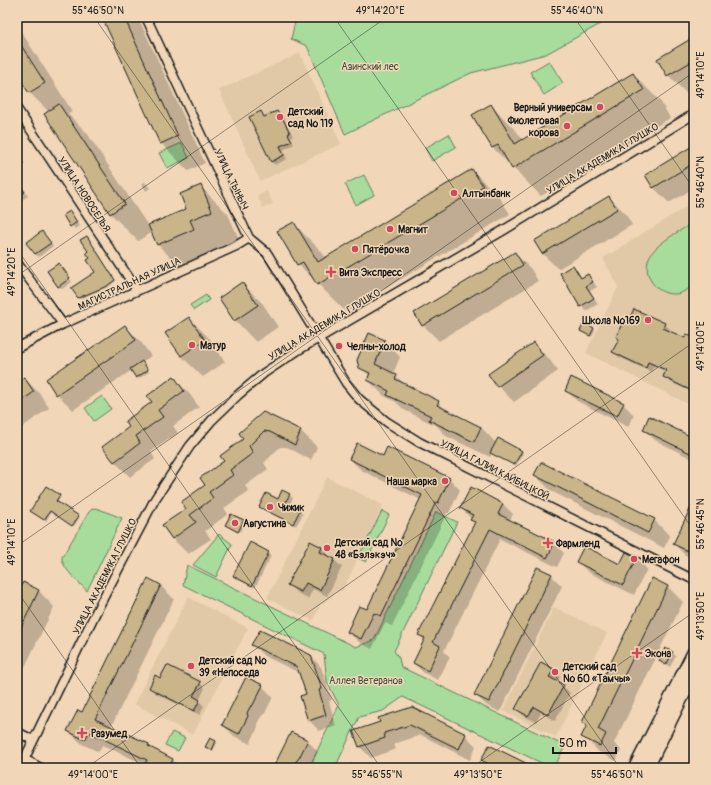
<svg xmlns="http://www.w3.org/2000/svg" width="711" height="785" font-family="Pangolin,sans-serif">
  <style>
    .built { fill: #e1c9a7 }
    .green { fill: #a8dc9d; stroke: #627c5c }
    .shadow { fill: #0003 }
    .building { fill: #cab58b; stroke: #1c1c1c }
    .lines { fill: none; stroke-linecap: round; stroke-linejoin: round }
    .street-casing { stroke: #1c1c1c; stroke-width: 11 }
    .secondary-casing { stroke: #1c1c1c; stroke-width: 15 }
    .street { stroke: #f1d7b8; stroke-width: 8 }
    .secondary { stroke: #f1d7b8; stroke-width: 12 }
    .ticks { fill: none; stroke: #1c1c1c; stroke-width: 1; stroke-opacity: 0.45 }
    .poi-dot { fill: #d1495b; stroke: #f1d7b8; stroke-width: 1.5 }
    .labels { text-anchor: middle; stroke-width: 3; stroke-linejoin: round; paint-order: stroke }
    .park-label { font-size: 10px; fill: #3f4c3c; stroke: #f1d7b8 }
    .poi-label { font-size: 10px; font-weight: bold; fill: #1c1c1c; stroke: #f1d7b8; text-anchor: start }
    .street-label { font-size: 10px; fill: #1c1c1c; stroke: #f1d7b8 }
    .neatline { fill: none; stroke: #1c1c1c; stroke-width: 1.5 }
    .ticks-label { font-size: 10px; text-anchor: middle; fill: #1c1c1c }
  </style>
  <rect width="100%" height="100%" fill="#f1d7b8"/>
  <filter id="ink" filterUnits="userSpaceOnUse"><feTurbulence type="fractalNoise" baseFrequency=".025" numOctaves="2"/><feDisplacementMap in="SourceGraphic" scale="8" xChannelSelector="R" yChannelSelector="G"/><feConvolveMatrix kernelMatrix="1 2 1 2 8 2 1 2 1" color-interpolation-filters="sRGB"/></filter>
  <g filter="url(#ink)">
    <!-- built -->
    <path class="built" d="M300,53l41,91 -81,37 -41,-91z
      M267,191l6,13 -10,4 -6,-12z
      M694,202v205l-108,-54 32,-66 -15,-29z
      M327,477l56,28 -40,85 -7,3 -16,13 -7,15 -46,-23z
      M188,597l60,31 -55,107 -59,-31z
      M554,607l53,26 -51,104 -53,-26z"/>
    <!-- green -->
    <path class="green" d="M296,17h311l-3,5 -58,32 -75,19 -126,61 -38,-88 -16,-7z
      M549,61l14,22 -19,12 -14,-23z
      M449,134l7,13 -24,14 -7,-13z
      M182,143l7,15 -22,10 -8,-15z
      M364,175l10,20 -18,10 -11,-21z
      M694,222v63c-6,4 -12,9 -19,9 -19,1 -33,-19 -26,-36 5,-14 33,-28 45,-36z
      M206,295l3,5 -15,10 -4,-5z
      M102,396l9,13 -17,12 -9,-13z
      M96,508l26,10 -35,73c-7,-8 -26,-23 -25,-34l27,-45 3,-3z
      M382,511l7,4 -23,47 -8,-4z
      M436,512l21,10 -63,129 5,7 2,9 164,79 -11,22h-2l-149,-71 -20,14 -24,6 -24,51h-26l30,-63 -12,-23 -3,-28 -141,-69 4,-20 169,82 18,-7z
      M219,534l13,10 -16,33 -23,-12z
      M172,732l13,6 -7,13 -13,-6z"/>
    <!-- shadow -->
    <path class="shadow" d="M103,17h35l67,146 -17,8 -27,-28z
      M17,25l55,86 -4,3 19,19 61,93 40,-16 12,-24 28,28 11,25 -22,9 4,9 -36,15 -28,-28 -5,-12 -14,9 -27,-27 -66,-100 4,-2 -19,-19 -13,-20z
      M694,38v63l-26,-26z
      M633,74l28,28 9,16 -129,78 -48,-48 -19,-33 17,-10 27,28 5,7z
      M261,112l4,5 12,-5 8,9 8,15 -2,1 3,7 -11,6 4,9 -12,6 -4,-4z
      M694,146v42l-25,15 -16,-16z
      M17,151l8,13 -8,5z
      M472,170l28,28 10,16 -164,98 -48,-48 -5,-41 28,28 5,7z
      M17,181l11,15 -11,7z
      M145,182l5,6 -4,3 -4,-7z
      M609,197l16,16 7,12 -74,44 -16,-16z
      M70,212l10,14 -5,3 -11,-13z
      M42,232l11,14 -14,11 -4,-3z
      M88,238l28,43 -8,6 -28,12 -2,-1 18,-26 -6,-20z
      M515,254l16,15 7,12 -99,60 -16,-16z
      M59,264l13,18 -10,7 -4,-3z
      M573,266l9,12 6,-3 9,12 -7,4 8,13 -12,7 -5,-5z
      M242,283l21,21 15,23 -22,15 -21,-22 -15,-22z
      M189,318l21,21 15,23 -22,15 -22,-21z
      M629,323l35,1 6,5 -2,3 17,8 9,-1v54l-24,-11 -6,-6 2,-4 -12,-6 -3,6 -32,-15 -5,-6 5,-11 -2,-3z
      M584,324l11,6 -3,7 -10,-5z
      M125,326l16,16 10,14 -9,6 7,10 -11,7 -6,-9 -59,40 -16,-16 -10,-14z
      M370,334l15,7 15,16 -7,17 3,2 11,10 31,16 9,9 34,16 15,16 25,8 2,2 -7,13 -24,-13 -2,4 -44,-21 -9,-10 -33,-16 -8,-8 -12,-6 -16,-16 2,-4 -10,-9z
      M533,343l16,16 9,12 -44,31 -16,-16z
      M24,378l16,16 9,14 -32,23v-48z
      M173,378l16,15 10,14 -26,19 5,7 -27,19 4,7 -25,18 -16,-16 16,-34z
      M566,390l57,14 11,11 -6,12 -51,-26z
      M263,413l38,18 16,16 -6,13 -24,-13h-7l-16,16 4,6 -23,17 4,5 -25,17 4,6 -23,17 6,8 -23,15 -16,-16 15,-29 58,-69z
      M644,430l50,10v20l-39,-20z
      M388,448l62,31 10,11 -11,23h-2l-55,113 -7,-3 -13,26 -13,-7 -11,-10 19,-21 54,-111 -60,-30 -11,-11 34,-2z
      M535,475l119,45 16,16 -6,12 -113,-57z
      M60,495l1,2 -4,6 22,15 -5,8 -23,-14 -5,9 -13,-8z
      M289,495l4,3 -4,8 10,5 4,3 -7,12 -32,-16 -4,-4z
      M694,503v56l-9,-4 -11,-11z
      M503,504l10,10 -3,6 44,23 10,10 -7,14 -57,-28 -56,112 6,6 -12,23 -14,-7 -10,-10 11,-22 -5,-6 55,-112 -14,-15z
      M243,521l2,1 -5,10 -12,-6z
      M310,542l12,6 7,7 -1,2 6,3 8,7 -15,29 -14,-7 -5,10 -12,-7 -7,-7z
      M268,553l3,3 -16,32 -18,-9 -3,-3z
      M636,558l11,11 -13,26 -46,-23 -10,-10 43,4z
      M551,575l11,11 -62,126 -14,-7 -11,-10z
      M148,580l13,6 13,13 -63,128 38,18 4,5 20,10 8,8h-34l-1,-3 -44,-20 -3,7 -17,-8 -14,-14 14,-17z
      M24,584l15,7 15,16 -37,76v-86z
      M667,586l16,16 -69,141 7,7 -5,11 -17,-9 -16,-16 5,-10 -5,-4z
      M253,645l57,10 11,12 11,33 -3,1 7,25 -17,5 -10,-11 -2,-25 -7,-22 -36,-17z
      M672,653l4,3 -6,11 -10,-7z
      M553,670l7,7 -3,5 6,4 7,7 -15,28 -14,-8 -5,9 -12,-6 -7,-7z
      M161,679l39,4 5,5 -6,13 5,5 -4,9 -45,-22 -5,-6z
      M262,686l11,11 -9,18 -3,2 -3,7v3l-8,17 -16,-8 -11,-11z
      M380,719l85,16 11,11 -6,14 -49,-25 -27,9 2,5 -25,9 -11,-11 -5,-15 26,-9z
      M292,733l16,8 10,11 -8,16h-36z
      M210,739l7,4 -4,8 -7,-4z
      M482,760l52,8h-44z
      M351,763l10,5h-13z"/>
    <!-- building -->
    <path class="building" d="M102,17h22l54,119 -18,8z
      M694,37v23l-27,16 -10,-17z
      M17,39l28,44 -16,10 -12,-18z
      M633,73l11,17 -132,79 -14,-24 -6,3 -20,-33 19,-11 24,40z
      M59,104l66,100 -15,10 -66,-100z
      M261,111l3,6 13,-6 4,7 1,-1 8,16 -2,1 4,7 -12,5 4,9 -13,7 -22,-45z
      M694,145v18l-41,25 -8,-13z
      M472,169l11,17 -166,99 -14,-23 -6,3 -20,-34 17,-9 24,40z
      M17,180l8,12 -8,6z
      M201,185l11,26 -22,9 4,9 -37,16 -9,-20 38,-16 -6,-15z
      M609,196l8,13 -75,45 -8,-13z
      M70,211l7,11 -7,5 -7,-12z
      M42,231l9,12 -16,11 -9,-11z
      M87,236l28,44 -8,6 -29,12 -7,-10 24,-16 -8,-12 3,-2 -4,-5 2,-2 -8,-11z
      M515,252l8,13 -101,61 -8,-13z
      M59,263l11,15 -12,9 -11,-16z
      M573,265l8,13 7,-4 5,8 -7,4 8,12 -14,9 -20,-34z
      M242,282l16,23 -24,16 -15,-23z
      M634,309l31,14 -2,5 22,10 1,-4 8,4v54l-31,-15 3,-7 -18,-8 -2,6 -34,-16 7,-13 -3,-2 8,-18 4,2z
      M189,317l16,23 -24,16 -16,-23z
      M584,323l10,5 -4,8 -10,-5z
      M125,325l11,15 -80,55 -10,-16z
      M369,333l16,7 -10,24 22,11 -2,4 44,22 -2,4 44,22 -7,15 -45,-22 2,-4 -44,-21 2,-4 -22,-11 3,-7 -11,-5 -2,-8z
      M534,342l9,13 -46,32 -9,-13z
      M142,361l6,9 -12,8 -6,-9z
      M174,376l10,15 -26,19 5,7 -27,19 4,7 -26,19 -12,-15 27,-20 -4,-6 27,-19 -5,-6z
      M24,377l10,15 -17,12v-22z
      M571,377l53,26 -7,13 -52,-25z
      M263,412l38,18 -6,15 -25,-13 -6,-1 -15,15 4,7 -23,17 3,5 -24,17 4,6 -23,17 6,7 -24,17 -10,-14 24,-16 -5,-7 24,-17 -5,-7 24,-17 -4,-5 23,-17 -4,-6z
      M649,416l45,22v17l-51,-25z
      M498,438l24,13 -8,14 -24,-12z
      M357,443l26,13 4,-9 63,31 -12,25 -2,-1 -55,114 -7,-3 -13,26 -14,-7 12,-26 8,3 55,-114 -73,-36z
      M541,462l114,57 -7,14 -114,-58z
      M46,486l14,9 -4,6 23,15 -7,10 -22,-15 -6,9 -14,-9z
      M471,487l32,17 -5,10 57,28 -8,16 -57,-29 -57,113 7,4 -12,25 -15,-8 12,-25 -7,-3 57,-113 -5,-2 3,-5 -13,-7z
      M282,490l8,4 -5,9 15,7 -7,14 -34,-17 7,-14 12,6z
      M694,501v38l-6,12 -15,-7z
      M231,514l13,6 -6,12 -13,-7z
      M310,541l12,6 -2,5 15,7 -15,31 -14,-7 -5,9 -14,-7z
      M250,542l19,10 -17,34 -19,-10z
      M584,546l36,18 6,-12 11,5 -14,28 -47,-23z
      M537,567l15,7 -63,128 -15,-7z
      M148,578l13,7 -66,134 54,25 -1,2 25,13 -4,9h-21l-4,-2 3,-6 -58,-28 -4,8 -18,-9 11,-21 4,2z
      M652,578l16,8 -70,143 8,5 -6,12 -19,-9 6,-12 -5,-3z
      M23,582l16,8 -22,46v-41z
      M260,630l51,25 11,34 -3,1 7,25 -18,6 -8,-25 6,-2 -9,-27 -46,-22z
      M665,648l8,4 -7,13 -7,-4z
      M541,662l13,7 -5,8 15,8 -16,30 -14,-8 -6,9 -13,-7z
      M167,665l34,17 -8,14 7,4 -6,11 -45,-23 6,-13 5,3z
      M246,677l17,8 -10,20 -3,2 -3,6 1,3 -9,18 -17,-9z
      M412,707l54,27 -7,15 -49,-24 -26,8 1,5 -26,9 -6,-16 27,-9 -2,-4z
      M291,732l17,8 -9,18 -2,2 -5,8h-19z
      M210,738l6,3 -4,9 -7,-3z
      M489,745l47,23h-40l-15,-8z"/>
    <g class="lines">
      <!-- street casing -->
      <g class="street-casing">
        <path id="street" d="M146,17l103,221 18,15 79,130 13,16 12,10 16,13 32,20 275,138
          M17,109l120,181
          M17,263l46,61
          M17,348l46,-24 173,-78 13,-8
          M17,732l16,8
          M24,759l17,9
          M20,768l77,-158 58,-111 35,-53 22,-26 26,-25 26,-22 36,-24 204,-119 190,-116"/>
      </g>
      <!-- secondary casing -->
      <g class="secondary-casing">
        <path id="secondary" d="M635,768l59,-116
          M647,768l47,-95"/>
      </g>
      <!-- street -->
      <use href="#street" class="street"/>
      <!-- secondary -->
      <use href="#secondary" class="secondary"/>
    </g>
  </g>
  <!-- ticks -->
  <path class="ticks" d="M94,17l526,751M334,17l360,514M574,17l120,172M17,249l364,519M17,276l370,-259M17,546l677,-474M17,591l124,177M86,768l608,-426M471,768l223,-156"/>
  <!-- markers -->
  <g class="poi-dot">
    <circle cx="600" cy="107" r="4"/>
    <circle cx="280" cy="117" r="4"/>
    <circle cx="567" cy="126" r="4"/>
    <circle cx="454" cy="193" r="4"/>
    <circle cx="390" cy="229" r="4"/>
    <circle cx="355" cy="249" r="4"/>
    <path d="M329 266h4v4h4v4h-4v4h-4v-4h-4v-4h4z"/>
    <circle cx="648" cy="320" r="4"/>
    <circle cx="192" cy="345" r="4"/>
    <circle cx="339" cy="346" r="4"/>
    <circle cx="445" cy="481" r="4"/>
    <circle cx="270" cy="507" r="4"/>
    <circle cx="235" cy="523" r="4"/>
    <path d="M546 537h4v4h4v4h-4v4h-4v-4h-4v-4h4z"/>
    <circle cx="327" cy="548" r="4"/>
    <circle cx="634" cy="559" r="4"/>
    <path d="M635 647h4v4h4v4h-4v4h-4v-4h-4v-4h4z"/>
    <circle cx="191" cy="666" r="4"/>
    <circle cx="555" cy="672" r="4"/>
    <path d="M80 727h4v4h4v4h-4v4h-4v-4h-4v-4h4z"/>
  </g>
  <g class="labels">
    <!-- park labels -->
    <g class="park-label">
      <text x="370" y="70">Азинский лес</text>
      <text x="366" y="684">Аллея Ветеранов</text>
    </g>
    <!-- poi labels -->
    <g class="poi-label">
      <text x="592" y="111" text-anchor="end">Верный универсам</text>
      <text x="288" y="115">Детский<tspan x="288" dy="12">сад № 119</tspan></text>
      <text x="559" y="124" text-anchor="end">Фиолетовая<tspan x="559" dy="12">корова</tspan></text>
      <text x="462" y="197">Алтынбанк</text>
      <text x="398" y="233">Магнит</text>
      <text x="363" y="253">Пятёрочка</text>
      <text x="339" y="276">Вита Экспресс</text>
      <text x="640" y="324" text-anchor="end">Школа №169</text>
      <text x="200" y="349">Матур</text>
      <text x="347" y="350">Челны-холод</text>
      <text x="437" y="485" text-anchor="end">Наша марка</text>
      <text x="278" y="511">Чижик</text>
      <text x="243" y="527">Августина</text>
      <text x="335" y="546">Детский сад №<tspan x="335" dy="12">48 «Бэлэкэч»</tspan></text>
      <text x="556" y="547">Фармленд</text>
      <text x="642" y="563">Мегафон</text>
      <text x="645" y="657">Экона</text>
      <text x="199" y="664">Детский сад №<tspan x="199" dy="12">39 «Непоседа</tspan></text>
      <text x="563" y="670">Детский сад<tspan x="563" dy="12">№ 60 «Тамчы»</tspan></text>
      <text x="91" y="737">Разумед</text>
    </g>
    <!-- street labels -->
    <g class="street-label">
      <text transform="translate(602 158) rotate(-31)" y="4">УЛИЦА АКАДЕМИКА ГЛУШКО</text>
      <text transform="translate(232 179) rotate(64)" y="4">УЛИЦА ТЫНЫЧ</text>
      <text transform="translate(85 194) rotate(57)" y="4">УЛИЦА НОВОСЕЛЬЯ</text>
      <text transform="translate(129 283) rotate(-25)" y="4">МАГИСТРАЛЬНАЯ УЛИЦА</text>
      <text transform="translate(324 324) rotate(-31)" y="4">УЛИЦА АКАДЕМИКА ГЛУШКО</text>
      <text transform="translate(495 469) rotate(27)" y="4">УЛИЦА ГАЛИИ КАЙБИЦКОЙ</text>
      <text transform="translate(104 576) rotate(-63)" y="4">УЛИЦА АКАДЕМИКА ГЛУШКО</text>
    </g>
  </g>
  <!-- margin -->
  <rect width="711" height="785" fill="none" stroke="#f1d7b8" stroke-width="44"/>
  <!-- scale -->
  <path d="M553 747v6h63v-6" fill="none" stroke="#1c1c1c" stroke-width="2"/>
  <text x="559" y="747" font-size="12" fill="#1c1c1c" stroke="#f1d7b8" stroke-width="3" paint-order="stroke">50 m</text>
  <rect x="22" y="22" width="667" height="741" class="neatline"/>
  <g class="ticks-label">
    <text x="98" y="14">55°46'50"N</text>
    <text x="380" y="14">49°14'20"E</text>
    <text x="577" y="14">55°46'40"N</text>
    <text transform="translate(700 75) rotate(-90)" y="4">49°14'10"E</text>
    <text transform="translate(700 182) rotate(-90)" y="4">55°46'40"N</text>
    <text transform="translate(11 272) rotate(-90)" y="4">49°14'20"E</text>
    <text transform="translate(700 346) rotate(-90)" y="4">49°14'00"E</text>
    <text transform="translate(700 524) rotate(-90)" y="4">55°46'45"N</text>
    <text transform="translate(11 542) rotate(-90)" y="4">49°14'10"E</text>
    <text transform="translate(700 616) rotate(-90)" y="4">49°13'50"E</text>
    <text x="93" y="778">49°14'00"E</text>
    <text x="377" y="778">55°46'55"N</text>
    <text x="478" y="778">49°13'50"E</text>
    <text x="617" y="778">55°46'50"N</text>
  </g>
</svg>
